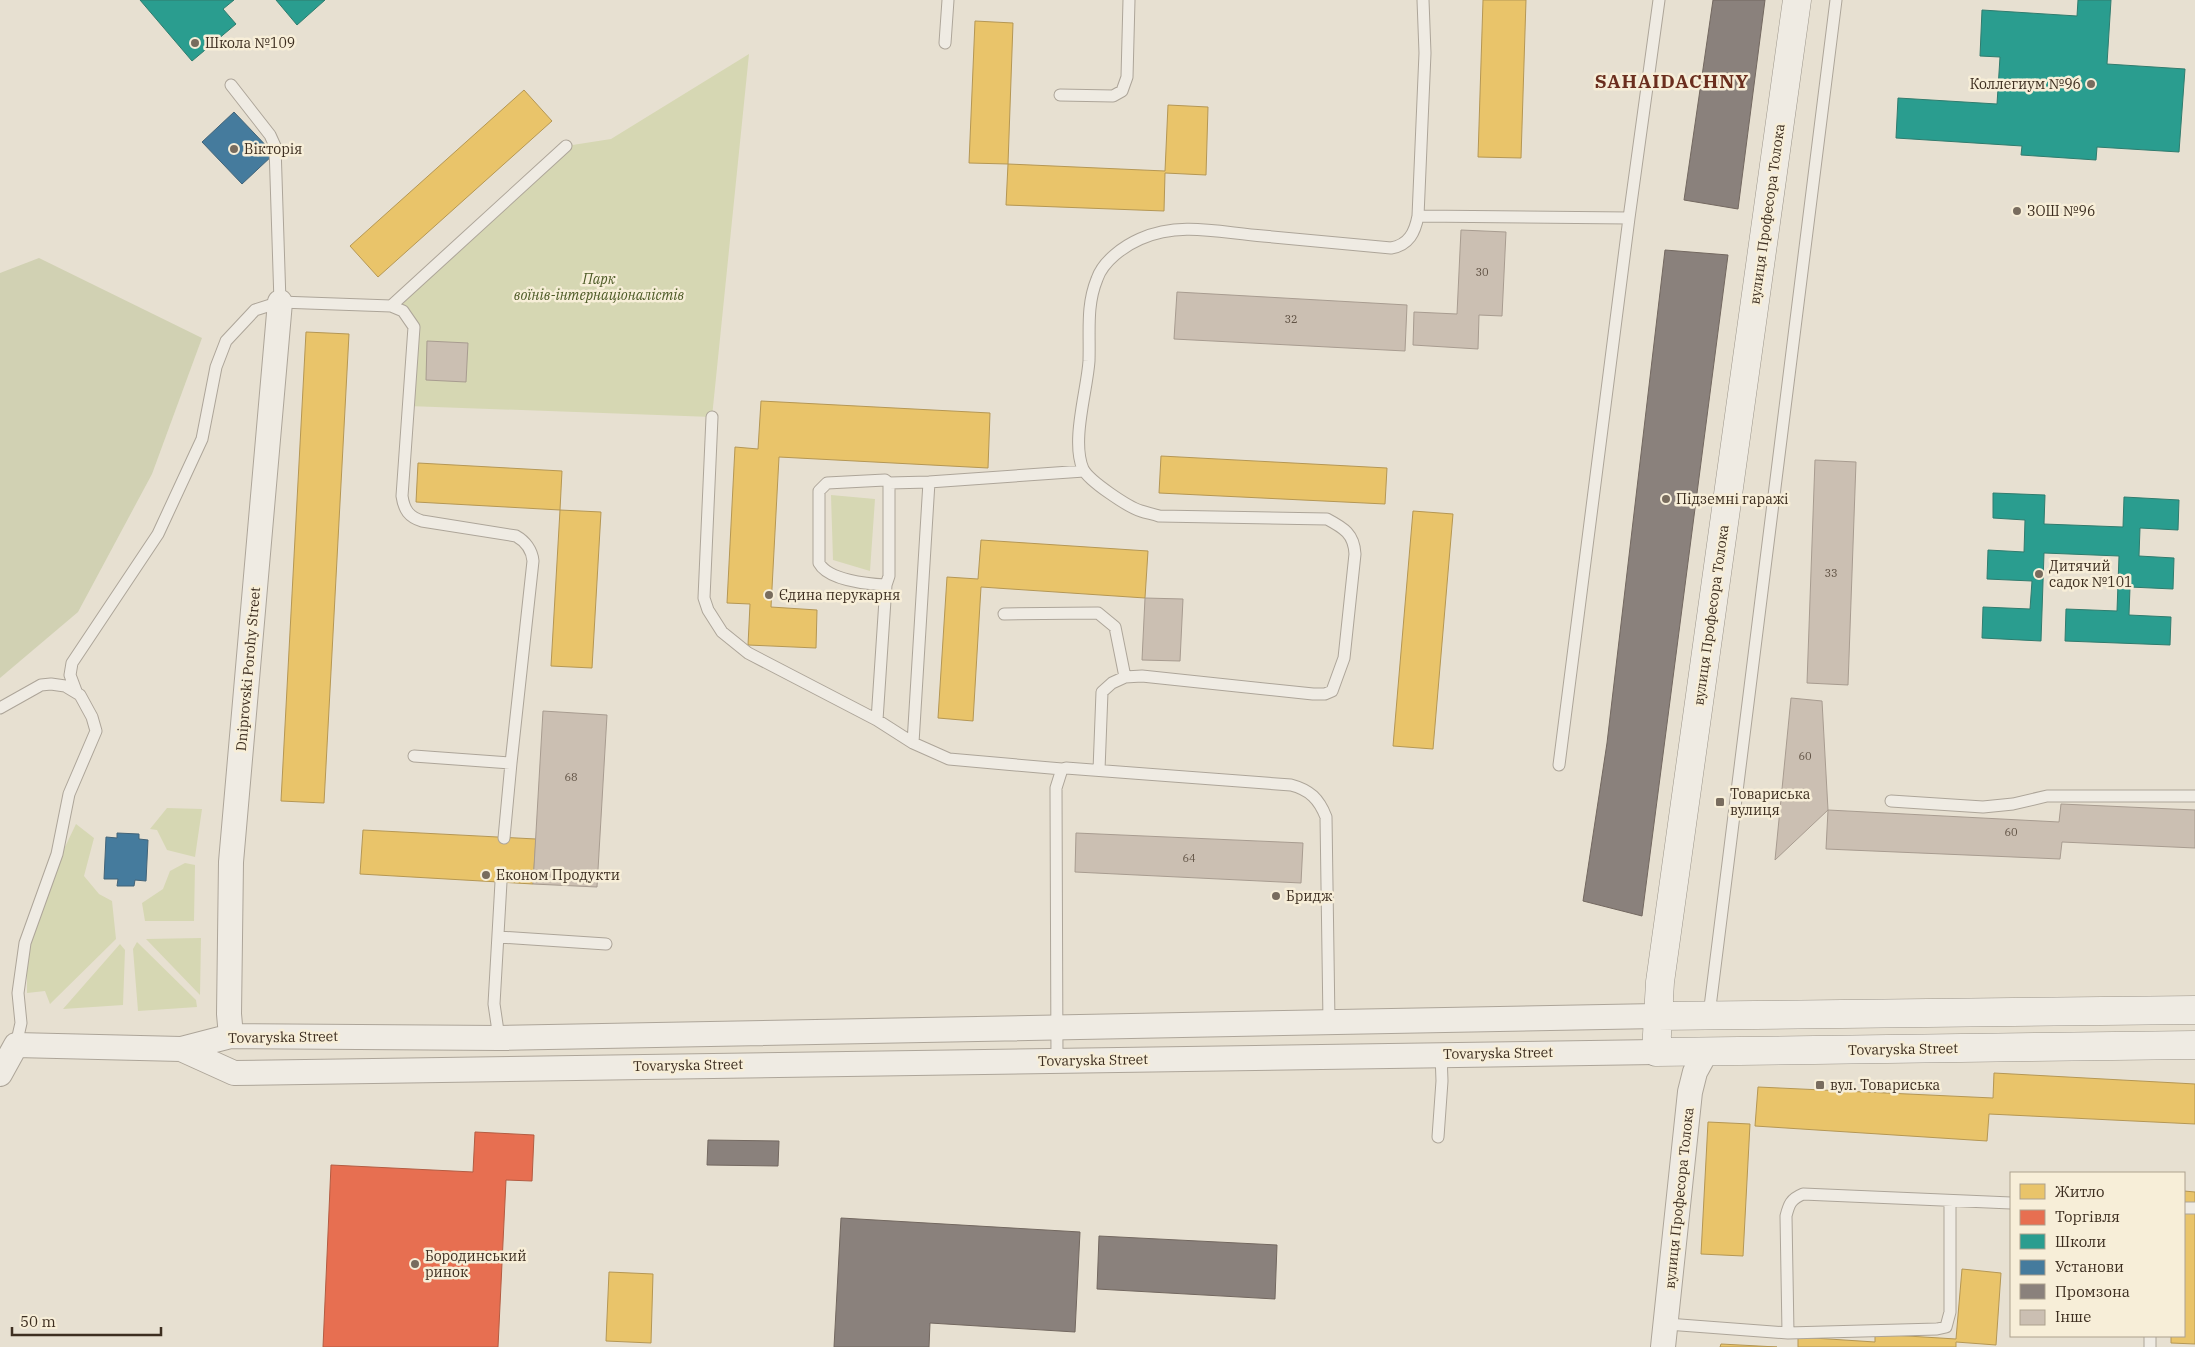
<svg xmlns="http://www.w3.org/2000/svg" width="2195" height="1347" font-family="'IBM Plex Serif',serif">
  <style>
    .green { fill: #d6d7b3 }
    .cemetery { fill: #d1d1b3 }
    .homes { fill: #e9c46a; stroke: #b59754 }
    .shops { fill: #e76f51; stroke: #b45c42 }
    .schools { fill: #2a9d8f; stroke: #307c6e }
    .public { fill: #457b9d; stroke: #436478 }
    .industry { fill: #8a817c; stroke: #736860 }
    .building { fill: #cbbfb2; stroke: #a89c90 }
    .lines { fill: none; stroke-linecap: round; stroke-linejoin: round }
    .lane-casing { stroke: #ada599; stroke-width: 13 }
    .street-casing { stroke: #ada599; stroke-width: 26 }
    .secondary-casing { stroke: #9c958a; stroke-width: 29 }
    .lane { stroke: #efebe3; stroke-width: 11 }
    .street { stroke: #efebe3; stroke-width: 24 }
    .secondary { stroke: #efebe3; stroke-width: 28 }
    .poi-dot { fill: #786c5e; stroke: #f7eed8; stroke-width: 2 }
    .labels { text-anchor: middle; stroke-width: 5; stroke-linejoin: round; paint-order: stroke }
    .number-label { font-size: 11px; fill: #605244 }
    .poi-label { font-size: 14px; fill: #3d2e20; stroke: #f7eed8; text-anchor: start }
    .street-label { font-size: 14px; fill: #3d2e20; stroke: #f7eed8 }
    .park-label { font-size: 14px; font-style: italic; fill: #4d5a26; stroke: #f7eed8 }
    .district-label { font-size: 19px; font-weight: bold; letter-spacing: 1px; fill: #6b2e1e; stroke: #f7eed8 }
  </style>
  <rect width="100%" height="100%" fill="#e7e0d1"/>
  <!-- green -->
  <path class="green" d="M749,54l-37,363 -304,-11 6,-79 -23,-21 175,-160 45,-7z
    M831,495l44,4 -5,72 -37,-11z
    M167,808l35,1 -7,48 -28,-7 -10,-20 -7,-1z
    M76,824l18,14 -10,38 15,18 13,7 4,38 -66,65 -5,-13 -18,2v-67z
    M185,863l10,2 -1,56h-49l-3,-18 21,-14 7,-18z
    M201,938l-1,57 -54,-56z
    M137,942l59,58 1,7 -59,4 -5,-62z
    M120,944l5,6 -2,55 -60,4z"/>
  <!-- cemetery -->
  <path class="cemetery" d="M39,258l163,80 -50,136 -74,138 -78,66v-405z"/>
  <!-- homes -->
  <path class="homes" d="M1483,0h43l-5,158 -43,-1z
    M975,21l38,2 -5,141 -39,-1z
    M524,90l28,31 -174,156 -28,-31z
    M1168,105l40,2 -2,68 -41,-2 -1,38 -158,-6 2,-41 157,7z
    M306,332l43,2 -25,469 -43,-2z
    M761,401l229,12 -2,55 -209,-11 -8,150 46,3 -1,38 -68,-3 2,-41 -23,-1 8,-156 23,2z
    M1161,456l226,12 -2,36 -226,-11z
    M418,463l144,8 -2,39 -144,-8z
    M560,510l41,2 -9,156 -41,-2z
    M1413,511l40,3 -20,235 -40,-3z
    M981,540l167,11 -3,47 -164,-11 -8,134 -35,-3 9,-141 31,2z
    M363,830l173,9 -3,45 -173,-10z
    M1994,1073l201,11v40l-206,-10 -2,27 -232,-15 3,-39 235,11z
    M1708,1122l42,2 -7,132 -42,-2z
    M2184,1191l11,1v152l-24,-1v-7h13z
    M1962,1269l39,4 -5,72 -40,-3v5h-158v-10l77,5v-8l81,5z
    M609,1272l44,2 -2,69 -45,-2z
    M1721,1344l56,3h-57z"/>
  <!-- shops -->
  <path class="shops" d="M475,1132l59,3 -2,46 -26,-1 -8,167h-175l8,-182 142,7z"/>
  <!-- schools -->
  <path class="schools" d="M140,0h94l-11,9 13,15 -44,37z
    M276,0h49l-28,25z
    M2078,0h33l-4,64 78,5 -6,83 -82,-5 -1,13 -75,-5 1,-9 -126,-8 2,-40 99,6 3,-47 -20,-1 2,-46 95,6z
    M1993,493l52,2 -1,29 79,3 1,-30 55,3 -1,30 -38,-2 -1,28 35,2 -1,31 -43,-2 -1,28 42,2 -1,28 -105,-4 1,-32 51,2 2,-55 -75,-3 -3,88 -59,-3 1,-31 47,2 2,-28 -45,-2 1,-29 36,2 1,-32 -32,-2z"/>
  <!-- public -->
  <path class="public" d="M234,112l40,42 -32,30 -40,-42z
    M117,833l22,1v5l9,1 -2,41 -11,-1 -1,6h-17l1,-7h-14l2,-42 11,1z"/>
  <!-- industry -->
  <path class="industry" d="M1713,0h52l-27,209 -54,-9z
    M1665,250l63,5 -86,661 -59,-15 24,-158z
    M708,1140l71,1 -1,25 -71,-1z
    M841,1218l239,14 -5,100 -145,-9 -1,24h-95z
    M1099,1236l178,9 -2,54 -178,-10z"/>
  <!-- building -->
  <path class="building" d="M1461,230l45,2 -4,84 -23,-1 -1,34 -65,-4 1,-33 43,2z
    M1177,292l230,13 -2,46 -231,-12z
    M427,341l41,2 -2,39 -40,-2z
    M1815,460l41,2 -8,223 -41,-2z
    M1145,598l38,1 -3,62 -38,-1z
    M1791,698l31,3 6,109 -53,50z
    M543,711l64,4 -10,172 -64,-3z
    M2061,804l134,6v38l-133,-6 -2,17 -234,-10 2,-39 231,12z
    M1076,833l227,10 -2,40 -226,-11z"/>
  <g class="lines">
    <!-- lane casing -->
    <g class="lane-casing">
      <path id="lane" d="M945,43l3,-43
        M231,85l39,50 5,11 5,156
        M1060,95l53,1 9,-5 5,-14 2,-77
        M1418,216l211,2
        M391,306l175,-160
        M712,417l-8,181 4,12 14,22 26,21 129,67 36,23 36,16 113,10
        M889,483l40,-1 155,-11
        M1004,614l94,-1 17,14 10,50
        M76,691l-6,-16 2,-12 86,-129 44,-95 14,-72 10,-26 29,-31 25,-8 111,4 12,5 11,16 -12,169c2,14 7,21 20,25l94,15c9,5 16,14 17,25l-22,202 -97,-7
        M0,708l41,-23 10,-1 14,2 15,9 12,22 4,14 -27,63 -12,60 -32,89 -7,50 3,30 -5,22
        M877,720l9,-135c-19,-1 -58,-5 -67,-22v-72l8,-8 58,-3 4,3v93l-3,9
        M913,743l16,-261
        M1559,765l70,-547 30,-218
        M1099,770l3,-78 10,-9 13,-6 17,-1 171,18h12l7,-3 12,-33 11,-104c-1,-20 -11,-26 -28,-35l-168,-3c-6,-2 -12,-3 -18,-5 -13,-4 -52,-30 -58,-42 -12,-28 4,-78 6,-108 1,-29 -3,-55 8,-82 6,-18 27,-33 43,-40 41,-18 81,-6 123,-3 43,4 86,8 128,12 18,-3 24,-16 27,-32l7,-163 -2,-53
        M1891,801l92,6 30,-3 34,-8h148
        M504,838l7,-75
        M499,937l107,7
        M1709,1015l127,-1015
        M499,1038l-5,-34 7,-122
        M1057,1061l-1,-273 6,-19 4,-1 225,17c19,5 28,14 35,32l3,205
        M1438,1137l4,-56 -1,-27
        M2184,1208h11
        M1667,1324l121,9 -2,-117c3,-12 5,-17 17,-22l208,9
        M1788,1333l149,-4 9,-2 4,-15v-111
        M2150,1347v-11"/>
    </g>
    <!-- street casing -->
    <g class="street-casing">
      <path id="street" d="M231,1036l-2,-22 2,-152 49,-560
        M181,1049l53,24 1422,-21
        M0,1074l16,-29 165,4 50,-13 268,2 1158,-22
        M1663,1347l27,-255 5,-20 11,-20"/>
    </g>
    <!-- secondary casing -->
    <g class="secondary-casing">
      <path id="secondary" d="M1797,0l-137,982 -4,70 539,-7
        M1657,1016l538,-6"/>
    </g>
    <!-- lane -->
    <use href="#lane" class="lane"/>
    <!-- street -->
    <use href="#street" class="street"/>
    <!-- secondary -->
    <use href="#secondary" class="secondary"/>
  </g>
  <!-- markers -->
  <g class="poi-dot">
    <circle cx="195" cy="43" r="5"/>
    <circle cx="2091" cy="84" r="5"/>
    <circle cx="234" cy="149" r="5"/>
    <circle cx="2017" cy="211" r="5"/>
    <circle cx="1666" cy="499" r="5"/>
    <circle cx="2039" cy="574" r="5"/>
    <circle cx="769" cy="595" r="5"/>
    <rect x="1715" y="797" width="10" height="10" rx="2.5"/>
    <circle cx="486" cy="875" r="5"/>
    <circle cx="1276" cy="896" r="5"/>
    <rect x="1815" y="1080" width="10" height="10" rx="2.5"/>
    <circle cx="415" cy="1264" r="5"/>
  </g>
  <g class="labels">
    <!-- number labels -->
    <g class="number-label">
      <text x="1482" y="276">30</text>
      <text x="1291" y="323">32</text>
      <text x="1831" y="577">33</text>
      <text x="1805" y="760">60</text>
      <text x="571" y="781">68</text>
      <text x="2011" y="836">60</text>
      <text x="1189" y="862">64</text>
    </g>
    <!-- poi labels -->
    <g class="poi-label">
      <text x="205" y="48">Школа №109</text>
      <text x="2081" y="89" text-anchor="end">Коллегиум №96</text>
      <text x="244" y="154">Вікторія</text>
      <text x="2027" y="216">ЗОШ №96</text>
      <text x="1676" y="504">Підземні гаражі</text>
      <text x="2049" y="571">Дитячий<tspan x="2049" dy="16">садок №101</tspan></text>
      <text x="779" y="600">Єдина перукарня</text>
      <text x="1730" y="799">Товариська<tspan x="1730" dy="16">вулиця</tspan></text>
      <text x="496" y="880">Економ Продукти</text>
      <text x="1286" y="901">Бридж</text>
      <text x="1830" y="1090">вул. Товариська</text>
      <text x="425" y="1261">Бородинський<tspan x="425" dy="16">ринок</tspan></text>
    </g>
    <!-- street labels -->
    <g class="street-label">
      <text transform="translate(1767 214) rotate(-82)" y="5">вулиця Професора Толока</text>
      <text transform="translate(1711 615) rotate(-82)" y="5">вулиця Професора Толока</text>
      <text transform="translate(248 669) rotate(-85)" y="5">Dniprovski Porohy Street</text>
      <text transform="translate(283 1037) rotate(-1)" y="5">Tovaryska Street</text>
      <text transform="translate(1903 1049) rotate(-1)" y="5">Tovaryska Street</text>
      <text transform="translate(1498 1053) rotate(-1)" y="5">Tovaryska Street</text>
      <text transform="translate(1093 1060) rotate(-1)" y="5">Tovaryska Street</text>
      <text transform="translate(688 1065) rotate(-1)" y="5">Tovaryska Street</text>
      <text transform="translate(1679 1198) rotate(-84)" y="5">вулиця Професора Толока</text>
    </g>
    <!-- park labels -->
    <g class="park-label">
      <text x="599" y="284">Парк<tspan x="599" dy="16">воїнів-інтернаціоналістів</tspan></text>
    </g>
    <!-- district labels -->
    <g class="district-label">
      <text x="1672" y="88">SAHAIDACHNY</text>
    </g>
  </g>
  <!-- legend -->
  <rect x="2010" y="1172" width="175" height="165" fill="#f7eed8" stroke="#ada18e"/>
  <rect x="2020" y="1184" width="25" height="15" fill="#e9c46a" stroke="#ada18e"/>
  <text x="2055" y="1197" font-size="15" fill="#3d2e20">Житло</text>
  <rect x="2020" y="1210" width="25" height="15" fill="#e76f51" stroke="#ada18e"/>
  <text x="2055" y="1222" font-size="15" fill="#3d2e20">Торгівля</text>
  <rect x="2020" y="1234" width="25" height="15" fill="#2a9d8f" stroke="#ada18e"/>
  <text x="2055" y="1247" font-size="15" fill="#3d2e20">Школи</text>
  <rect x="2020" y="1260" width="25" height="15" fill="#457b9d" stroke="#ada18e"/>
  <text x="2055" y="1272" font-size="15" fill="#3d2e20">Установи</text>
  <rect x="2020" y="1284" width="25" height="15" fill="#8a817c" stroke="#ada18e"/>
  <text x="2055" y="1297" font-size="15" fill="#3d2e20">Промзона</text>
  <rect x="2020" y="1310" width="25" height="15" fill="#cbbfb2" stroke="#ada18e"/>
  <text x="2055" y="1322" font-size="15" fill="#3d2e20">Інше</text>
  <!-- scale -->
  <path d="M12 1327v8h149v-8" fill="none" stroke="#3d2e20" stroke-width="2.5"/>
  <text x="20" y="1327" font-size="15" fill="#3d2e20" stroke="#f7eed8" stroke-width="4" paint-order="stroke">50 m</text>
</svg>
